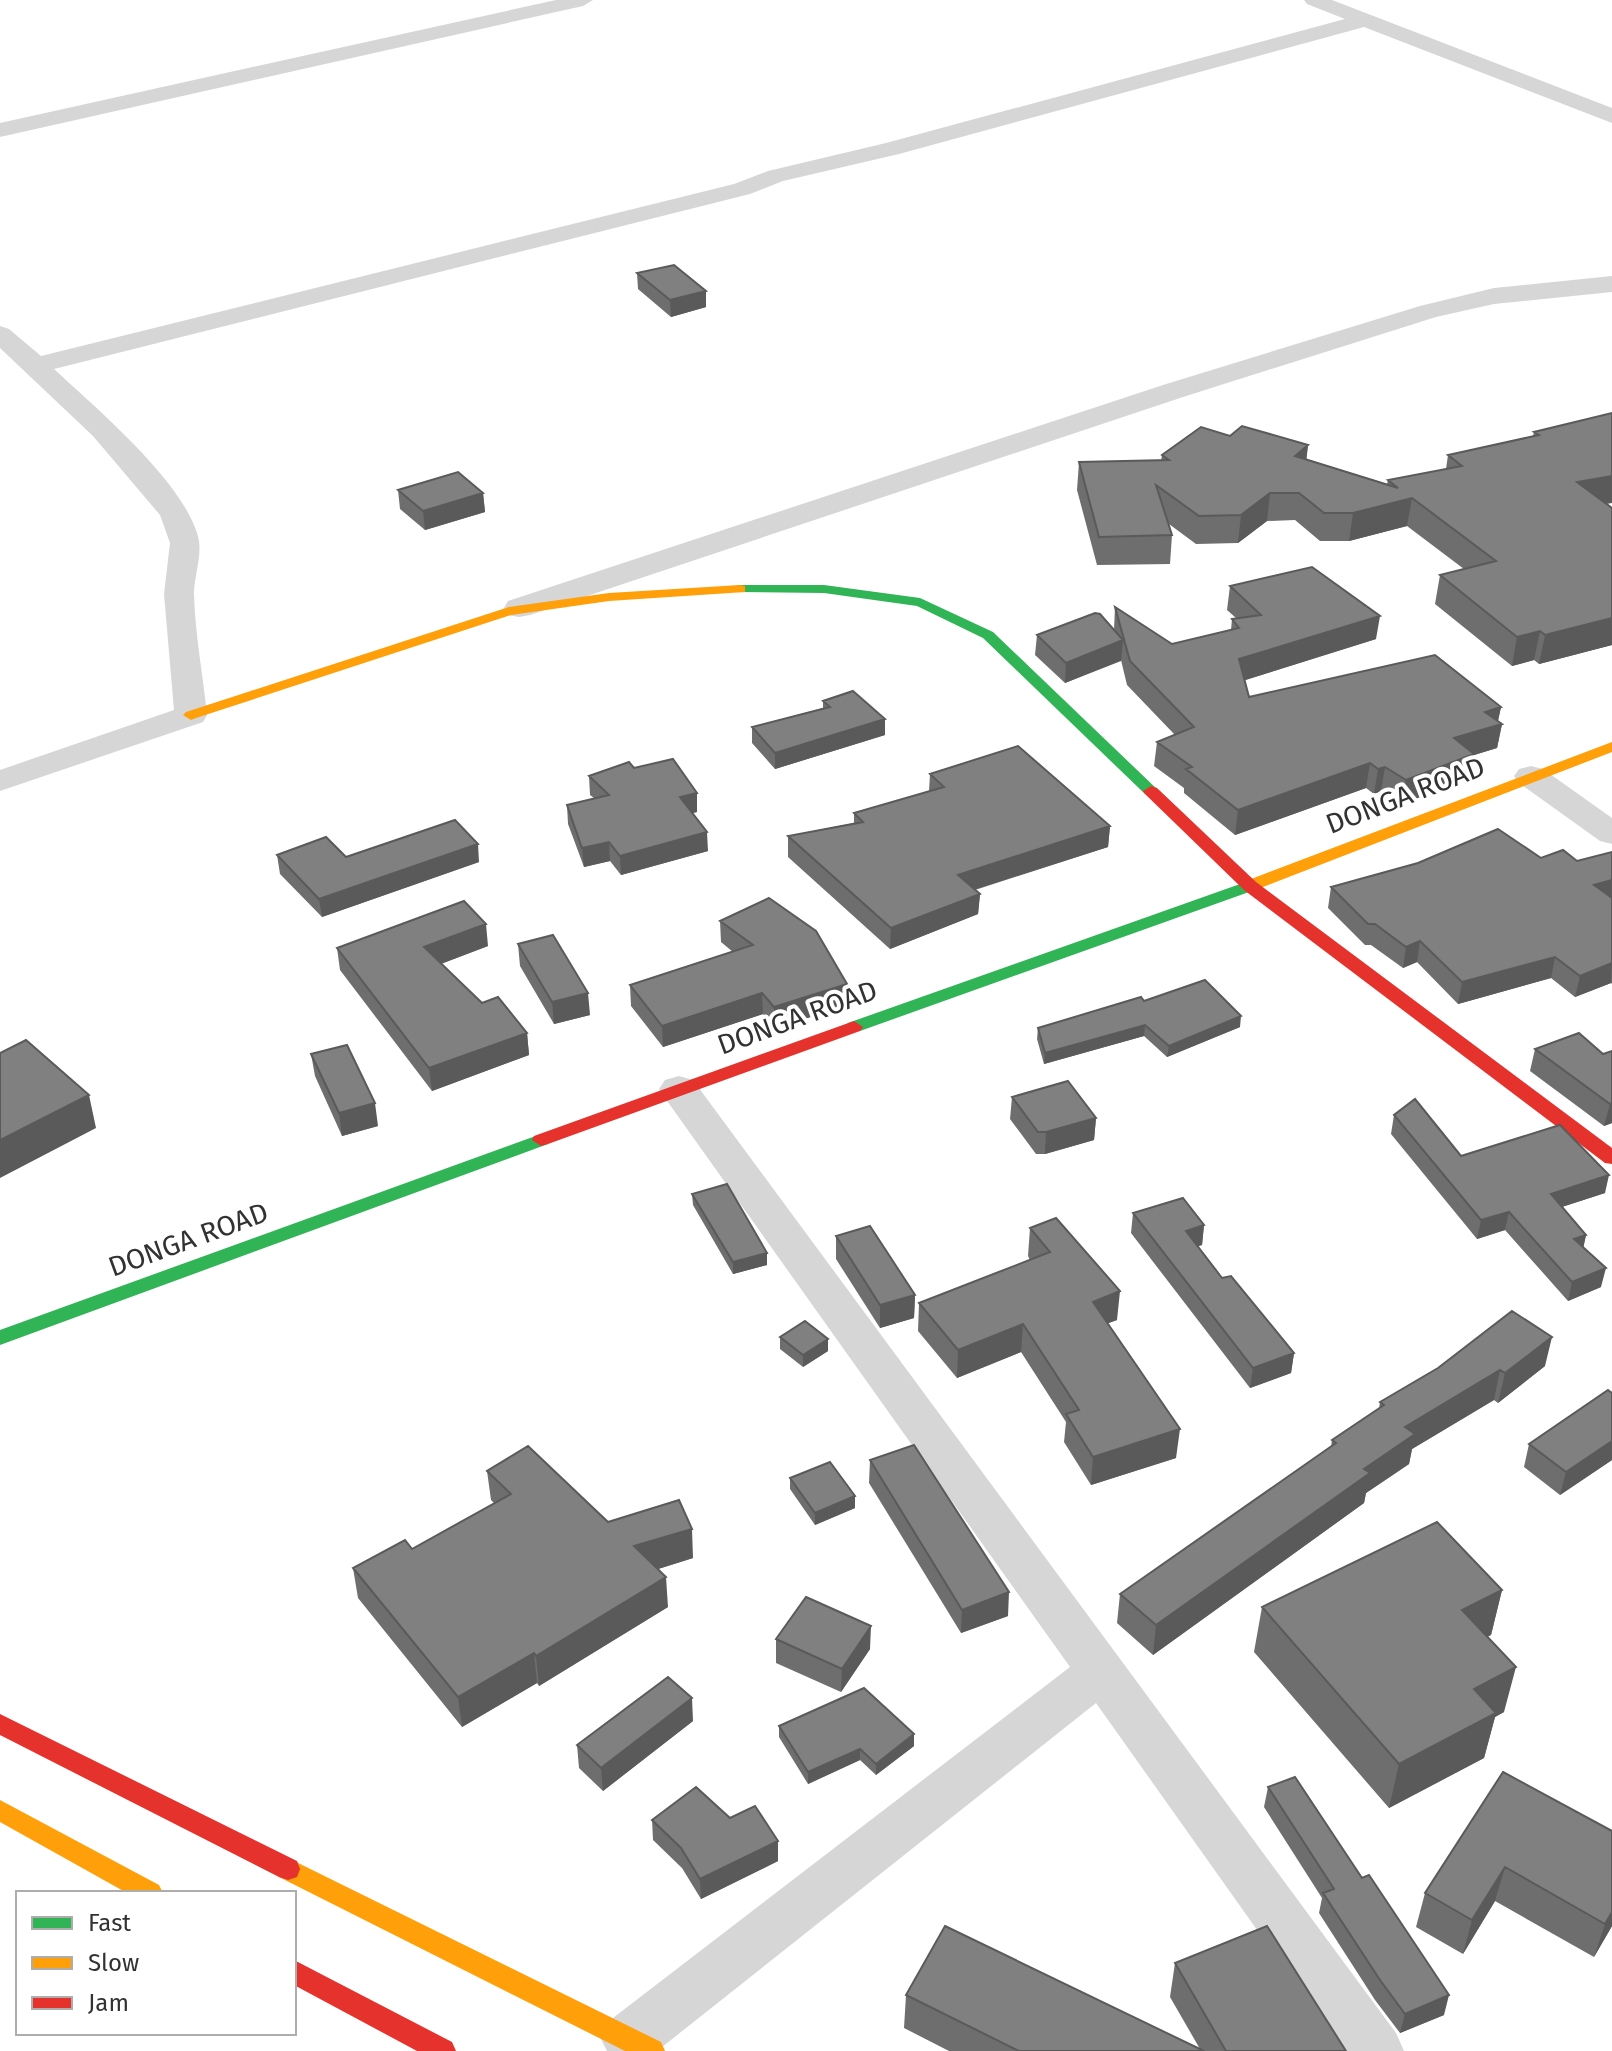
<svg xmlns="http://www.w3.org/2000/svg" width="1612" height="2051" font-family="'Fira Sans',sans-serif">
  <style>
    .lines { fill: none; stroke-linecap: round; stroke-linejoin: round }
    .street { fill: #d6d6d6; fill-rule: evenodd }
    .fast { fill: #30b455; fill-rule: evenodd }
    .slow { fill: #ff9f0a; fill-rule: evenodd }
    .jam { fill: #e5322d; fill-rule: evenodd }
    .wall { fill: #6e6e6e }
    .shaded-wall { fill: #5a5a5a }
    .building { fill: #808080; stroke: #5a5a5a; stroke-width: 2 }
    .labels { text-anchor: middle; stroke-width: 8; stroke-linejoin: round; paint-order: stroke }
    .street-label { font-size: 28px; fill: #323232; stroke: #fff }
  </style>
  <rect width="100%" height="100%" fill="#fff"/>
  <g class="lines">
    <!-- street -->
    <path class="street" d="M556,0h37l-10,6 -583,131v-14z
      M1304,0h28l280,108v15l-248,-96 -465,127 -116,27 -33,13 -696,175c42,39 126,110 143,164 7,20 -3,41 -3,61 1,40 9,81 13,121l-4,7 -203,69v-21l174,-60 -10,-116 6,-51 -10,-28 -67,-79 -93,-88v-22l9,3 32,27 693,-172 34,-13 118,-28 459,-124 -38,-15z
      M1612,276v16l-118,12 -58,13 -253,80 -653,218 -11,2 -11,-2 -4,-7 4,-7 655,-216 257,-79 74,-18z
      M1531,766l12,3 69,49v26l-12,-3 -81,-58 -5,-7 5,-7z
      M679,1076l14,4 703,953 8,18h-61l-247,-348 -439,348h-50l-6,-12 8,-18 461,-354 -405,-569 -6,-9 6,-9z"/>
    <!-- fast -->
    <path class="fast" d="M740,585h84l96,13 73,34 166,159 -2,3h-12l-162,-156 -66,-32 -93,-13 -89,-1v-6z
      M1257,878l8,5 -2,4 -403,144h-12l-3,-4 3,-4z
      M541,1134l9,6 -2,4 -548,201v-15z"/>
    <!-- slow -->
    <path class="slow" d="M740,585l5,1v6l-136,9 -98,14 -315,103 -5,2 -8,-5 3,-3 323,-105 100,-14z
      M1612,742v10l-349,135 -6,1 -8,-5 2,-4z
      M0,1800l159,85 4,8h-36l-127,-71z
      M288,1858l373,184 4,9h-40l-346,-174 -3,-8 3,-8z"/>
    <!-- jam -->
    <path class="jam" d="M1151,786l6,2 99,94 356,266v16l-7,-1 -361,-273 -99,-96 -2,-3z
      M854,1021l9,6 -3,4 -312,113 -7,2 -9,-6 2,-4z
      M0,1714l297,147 3,8 -3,8 -9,3 -9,-3 -279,-142z
      M294,1960l158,82 4,9h-39l-123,-66z"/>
  </g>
  <!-- wall -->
  <path class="wall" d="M637,273l69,34 -35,10 -33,-28z
    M1612,413l-5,91 5,4v137l-73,19 -5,-4 -22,6 -77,-62 5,-29 24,-6 -57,-43 -58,15h-29l-25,-21 -28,1 -29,22 -42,1 -27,-20 3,11 -2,29 -73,1 -20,-75 2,-28 82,-1 1,-6 68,-19 78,9 -2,14 81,25 1,-4 58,-11 2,-14 85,-19 1,-4z
    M398,490l85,3 2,19 -60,18 -25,-21z
    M1230,586l146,53 -131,41 4,17 252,10 -3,14 4,3 -5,24 -23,7 -4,23 -68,26 -21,-13 -7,3 -8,-6 -131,47 -51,-42v-5l-30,-22 3,-24 18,-7 -48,-50 -6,-25 -56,23 -30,-28 2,-20 77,-5 1,-23 57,37 59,-14 1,-11 4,-1 -9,-8z
    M823,701l62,34 -110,34 -23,-26v-16l71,-19z
    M634,768l63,44 -5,1 16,38 -87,24 -11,-14 -26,6 -16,-43 -1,-19 27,-7 -4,-3 -1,-19z
    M930,774l180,52 -2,21 -133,43 5,4 -2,20 -88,35 -102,-92v-21l66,-13v-10l75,-22z
    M1612,852v132l-1,-1 -36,14 -24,-19 -93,26 -41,-42 -14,6 -32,-23h-6l-37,-37 3,-21 210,-29 36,3z
    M277,855l69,2 133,5 -157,55 -42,-43z
    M720,921l127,84 -73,24 -11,-15 -100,33 -32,-41 -1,-21 103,-33 -12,-10z
    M518,944l72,71 -36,9 -34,-58z
    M488,946l-47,18 41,39 45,30 2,22 -97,36 -92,-121 -3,-22z
    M1144,1001l96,26 -73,30 -23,-21 -100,28 -7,-25 1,-11z
    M1535,1049l68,5 9,-3v72l-8,3 -74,-55z
    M311,1054l67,72 -36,10 -27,-60z
    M1012,1097l84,21 -2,22 -49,14h-9l-26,-35z
    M1394,1115l67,41 144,37 -43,14 24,28 -3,13 18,39 -33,14 -63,-71 -28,9 -86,-105z
    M692,1194l75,71 -34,9 -40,-69z
    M1133,1213l71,12 -2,20 -4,1 24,32 72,75 -3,20 -41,15 -119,-155z
    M1030,1228l87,92 -9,3 68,135 -85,27 -27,-43 2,-20 -45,-70 -64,26 -39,-47 1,-28 111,-43 -2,-4z
    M836,1236l79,59 -1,23 -34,10 -44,-69z
    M780,1337l48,14 -25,16 -23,-18z
    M1545,1366l-47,37 -4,-3 -82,49 -3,15 -43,29 -2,10 -211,152 -36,-32 3,-29 211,-147 1,-7 47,-31 1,-7 58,-34z
    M1612,1393v67l-52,35 -36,-28 5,-23z
    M870,1460l138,156 -47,17 -92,-150z
    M487,1471l206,87 -35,11 10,38 -129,79 -2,-3 -75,44 -104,-129 -5,-30 59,-19 82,-46 -3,-3z
    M790,1478l65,18v12l-40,17 -25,-36z
    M1502,1590l-11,45 -4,1 17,76 -9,5 -11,41 -95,50 -135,-156 8,-45z
    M776,1639l94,10 -29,43 -65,-29z
    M693,1721l-90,70 -24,-23 -2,-23z
    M779,1726l135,20 -38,29 -16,-15 -52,24 -29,-47z
    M1268,1787l176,228 -44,18 -25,-33 -56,-87 3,-15 -58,-91z
    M730,1818l48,23v20l-77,38 -19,-31 -29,-28 -1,-20z
    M1612,1831v95l-18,31 -99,-56 -32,53 -47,-27 9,-34z
    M1175,1963l171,88h-397l-45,-23 2,-33 294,54 -30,-52z"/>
  <!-- shaded-wall -->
  <path class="shaded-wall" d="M706,291v16l-35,10 -1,-17z
    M1308,445l-3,28 -10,-17z
    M1612,476v27l-41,7 6,-28z
    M483,493l2,19 -60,18 -2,-19z
    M1270,493l-3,28 -29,22 3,-28z
    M1412,498l-5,28 -58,15 4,-28z
    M1380,616l-4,23 -140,44 3,-24z
    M1612,618v27l-73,19 6,-29z
    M1540,631l-6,29 -22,6 5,-29z
    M1123,640l-2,21 -56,22 1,-20z
    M1501,707l-4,18 5,-1 -5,24 -23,7 -4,23 -68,26 4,-24 79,-68z
    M885,719v16l-110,34v-16z
    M1370,763l-4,25 -131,47 3,-25z
    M1385,767l-4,24 -7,3 4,-25z
    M697,793v19l-17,4v-19z
    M1110,826l-2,21 -151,48 1,-20z
    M707,832l1,19 -87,24 -1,-19z
    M609,842l1,19 -26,6 -2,-19z
    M478,844l1,18 -157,55 -3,-18z
    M1612,880v19l-18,-14z
    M980,894l-2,20 -88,35 1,-21z
    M486,924l2,22 -61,23 -3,-22z
    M1420,941l-3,21 -14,6 3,-21z
    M1555,957l-4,21 -93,26 4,-22z
    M1612,963l-1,20 -36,14 5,-21z
    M847,984v21l-73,24v-22z
    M588,993l2,22 -36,9 -2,-22z
    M762,993l1,21 -100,33 -1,-21z
    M1241,1016l-1,11 -73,30 2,-11z
    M1145,1025l-1,11 -100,28 1,-11z
    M527,1033l2,22 -97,36 -3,-23z
    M89,1095l7,33 -96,50v-38z
    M375,1103l3,23 -36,10 -3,-23z
    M1612,1103v20l-8,3 6,-22z
    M1096,1118l-2,22 -49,14 1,-22z
    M1609,1175l-4,18 -59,19 5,-18z
    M1509,1212l-4,18 -28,9 4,-19z
    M1204,1225l-2,20 -18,5 2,-19z
    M1586,1235l-4,19 -8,-15z
    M767,1253v12l-34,9v-12z
    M1606,1268l-5,19 -33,14 4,-19z
    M1120,1291l-3,29 -27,10 3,-28z
    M915,1295l-1,23 -34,10v-23z
    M1023,1324l-2,28 -64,26 1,-28z
    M1552,1337l-7,29 -47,37 7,-30z
    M828,1339v12l-25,16v-12z
    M1294,1353l-3,20 -41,15 3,-20z
    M1500,1370l-6,30 -82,49 -3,15 -43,29 -2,10 -211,152 3,-30 249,-198z
    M1180,1429l-4,29 -85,27 2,-28z
    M1612,1441v19l-52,35 6,-23z
    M855,1496v12l-40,17v-12z
    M692,1529l1,29 -57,18 -2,-30z
    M666,1577l2,30 -129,79 -3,-30z
    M1502,1590l-11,45 -39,20 10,-45z
    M1009,1592l-1,24 -47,17 1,-23z
    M871,1626l-1,23 -29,43 1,-23z
    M534,1653l3,30 -75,44 -4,-30z
    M1516,1667l-12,45 -9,5 -11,41 -95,50 10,-44 75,-75z
    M692,1698l1,23 -90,70 -2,-23z
    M914,1734v12l-38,29v-11z
    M860,1749v11l-52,24v-12z
    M778,1841v20l-77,38 -1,-20z
    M1505,1867l-10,34 -32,53 9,-34z
    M1612,1912v14l-18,31 11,-33z
    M1449,1995l-5,20 -44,18 5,-19z"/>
  <!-- building -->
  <path class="building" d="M674,265l32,26 -36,9 -33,-27z
    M1612,413v63l-35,6 35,26v110l-67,17 -5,-4 -23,6 -77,-62 56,-14 -84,-63 -59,15h-29l-25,-20h-29l-29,22 -42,1 -43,-31 16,50 -73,2 -20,-75 90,-2 -7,-5 39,-28 29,9 12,-10 66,19 -13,11 103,32 -10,-8 74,-14 -14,-11 91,-20 -5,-3z
    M458,472l25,21 -60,18 -25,-21z
    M1312,567l68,49 -141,43 10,38 186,-42 66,52 -16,5 17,12 -48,14 20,16 -68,26 -21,-13 -7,2 -8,-6 -132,47 -52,-41 6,-2 -35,-25 37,-15 -64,-66 -15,-54 57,37 67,-16 -7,-9 29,-4 -31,-29z
    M1095,613l5,1 23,26 -57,23 -29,-28z
    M853,691l32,28 -110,34 -23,-26 78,-20 -7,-6z
    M1018,746l92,80 -152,49 22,19 -89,34 -103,-92 75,-14 -9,-9 90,-26 -14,-13z
    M673,759l24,34 -17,4 27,35 -87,24 -11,-14 -27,6 -15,-43 42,-10 -20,-19 40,-14 5,6z
    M455,820l23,24 -159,55 -42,-44 49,-18 20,20z
    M1498,829l43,29 22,-8 14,11 35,-9v28l-18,5 18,13v65l-32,13 -25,-19 -93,25 -42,-41 -14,6 -31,-23h-7l-37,-37 87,-24z
    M769,898l47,33 31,53 -73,23 -12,-14 -100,33 -32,-41 123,-40 -33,-24z
    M464,901l22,23 -62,23 58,56 16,-6 29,36 -98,35 -92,-120z
    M553,935l35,58 -36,9 -34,-58z
    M1205,980l36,36 -72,30 -24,-21 -100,28 -7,-25 103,-31 3,4z
    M1579,1033l24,21 9,-3v52l-2,1 -75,-55z
    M26,1040l63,55 -89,45v-87z
    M347,1045l28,58 -36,10 -28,-59z
    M1068,1081l28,37 -50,14h-8l-26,-35z
    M1415,1099l46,57 99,-31 49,50 -58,19 35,41 -12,4 32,29 -34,14 -63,-70 -28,8 -87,-105z
    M727,1184l40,69 -34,9 -41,-68z
    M1183,1198l21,27 -18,6 36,47 9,-2 63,77 -41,15 -120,-155z
    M1056,1218l64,73 -27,11 87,127 -87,28 -27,-43 13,-4 -56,-86 -65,26 -39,-47 131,-51 -20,-24z
    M870,1226l45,69 -35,10 -44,-69z
    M1512,1311l40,26 -47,36 -5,-3 -95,57 10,7 -51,35 6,4 -214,152 -36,-31 216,-151 -4,-3 52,-35 -4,-3 58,-34z
    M805,1321l23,18 -25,16 -23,-18z
    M1608,1390l4,3v48l-46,31 -37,-28z
    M914,1445l95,147 -47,18 -92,-150z
    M528,1446l80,76 71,-22 13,29 -58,17 32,31 -130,79 -2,-3 -76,44 -105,-129 52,-28 7,9 99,-55 -24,-23z
    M830,1462l25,34 -40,17 -25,-35z
    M1437,1522l65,68 -40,20 54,57 -42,22 22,24 -97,51 -137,-157z
    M806,1597l65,29 -29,43 -66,-30z
    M668,1677l24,21 -91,70 -24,-23z
    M864,1688l50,46 -38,30 -16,-15 -52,23 -29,-46z
    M1503,1772l109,59v81l-7,12 -100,-57 -33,53 -47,-27z
    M1295,1777l67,101 7,-3 80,120 -44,19 -25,-34 -57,-87 11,-4 -66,-102z
    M696,1787l34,31 25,-12 23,35 -78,38 -19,-31 -29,-28z
    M945,1926l259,125h-185l-113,-56z
    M1267,1926l79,125h-120l-51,-88z"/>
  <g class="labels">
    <!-- street labels -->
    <g class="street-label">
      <text transform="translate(1405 795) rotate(-21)" y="10">DONGA ROAD</text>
      <text transform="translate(797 1017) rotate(-20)" y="10">DONGA ROAD</text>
      <text transform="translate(188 1239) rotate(-20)" y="10">DONGA ROAD</text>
    </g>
  </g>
  <!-- legend -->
  <rect x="16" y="1891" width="280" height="144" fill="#ffffff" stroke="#adadad" stroke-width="2"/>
  <rect x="32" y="1917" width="40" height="12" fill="#30b455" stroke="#adadad" stroke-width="2"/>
  <text x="88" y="1931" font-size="24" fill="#323232">Fast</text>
  <rect x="32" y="1957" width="40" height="12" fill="#ff9f0a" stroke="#adadad" stroke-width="2"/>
  <text x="88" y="1971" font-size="24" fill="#323232">Slow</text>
  <rect x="32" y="1997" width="40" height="12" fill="#e5322d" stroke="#adadad" stroke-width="2"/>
  <text x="88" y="2011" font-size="24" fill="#323232">Jam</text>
</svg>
